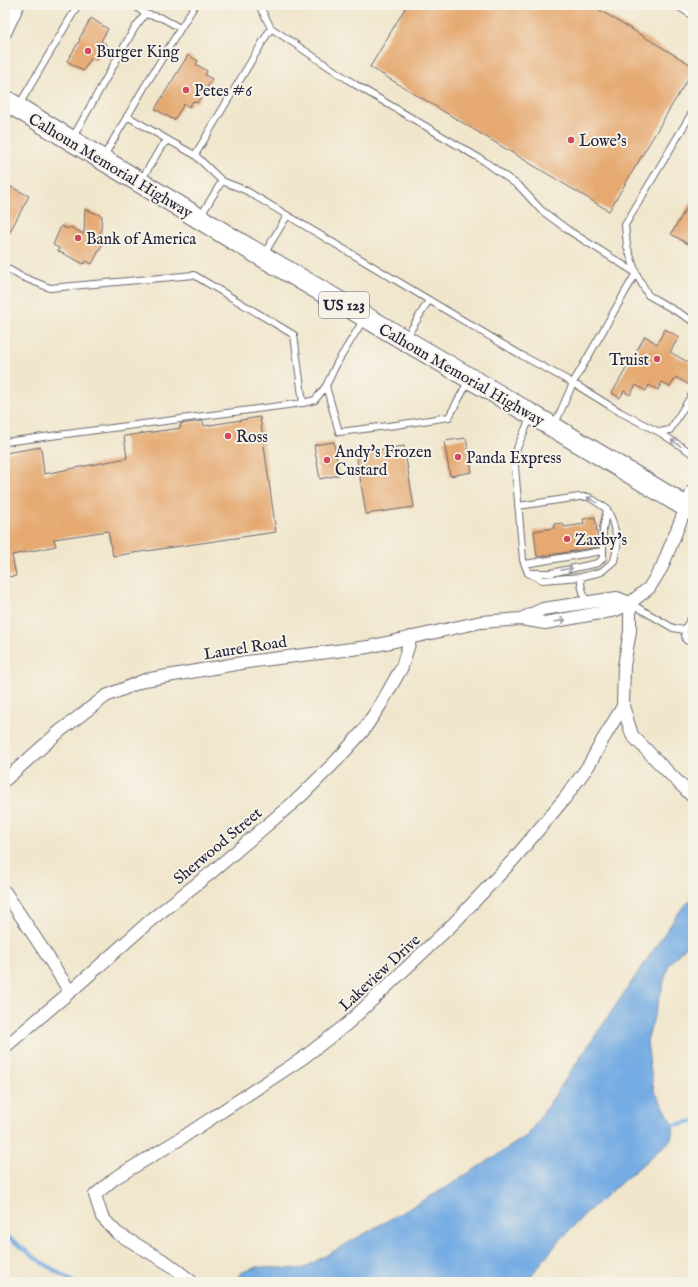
<svg xmlns="http://www.w3.org/2000/svg" width="698" height="1287" font-family="'IM FELL English',serif">
  <style>
    .water { fill: #74ace3; stroke: #4b678f }
    .lines { fill: none; stroke-linecap: round; stroke-linejoin: round }
    .stream { stroke: #74ace3; stroke-width: 4 }
    .building { fill: #e5a971 }
    .service-casing { stroke: #6a676e; stroke-width: 8 }
    .minor-casing { stroke: #6a676e; stroke-width: 14 }
    .trunk-casing { stroke: #6a676e; stroke-width: 22 }
    .service { stroke: #fff; stroke-width: 6 }
    .minor { stroke: #fff; stroke-width: 12 }
    .trunk { stroke: #fff; stroke-width: 20 }
    .oneway { stroke: #9c9ca7 }
    .poi-dot { fill: #d1495b; stroke: #f7f3e8; stroke-width: 1.5 }
    .labels { text-anchor: middle; stroke-width: 4; stroke-linejoin: round; paint-order: stroke }
    .shield { fill: #f7f3e8; stroke: #62616f; stroke-width: 1 }
    .shield-label { font-size: 15px; font-weight: bold; fill: #22223b }
    .poi-label { font-size: 16px; fill: #22223b; stroke: #f7f3e8; text-anchor: start }
    .street-label { font-size: 16px; fill: #22223b; stroke: #f7f3e8 }
  </style>
  <rect width="100%" height="100%" fill="#f7f3e8"/>
  <filter id="ink" filterUnits="userSpaceOnUse"><feTurbulence type="fractalNoise" baseFrequency=".025" numOctaves="2"/><feDisplacementMap in="SourceGraphic" scale="8" xChannelSelector="R" yChannelSelector="G"/><feConvolveMatrix kernelMatrix="1 2 1 2 8 2 1 2 1" color-interpolation-filters="sRGB"/></filter>
  <filter id="wash" filterUnits="userSpaceOnUse"><feTurbulence type="fractalNoise" baseFrequency=".012" numOctaves="4" result="noise"/><feDisplacementMap in="SourceGraphic" scale="16" xChannelSelector="R" yChannelSelector="G"/><feGaussianBlur stdDeviation="0.9" result="paint"/><feColorMatrix in="noise" values="0 0 0 0 0 0 0 0 0 0 0 0 0 0 0 0 0 1.4 0 .05"/><feComposite in="paint" operator="in"/></filter>
  <g filter="url(#wash)">
    <rect width="100%" height="100%" fill="#f0e6cc"/>
    <!-- water -->
    <path class="water" d="M693,897v42l-24,25 -22,77 3,26 4,23 20,35 -3,15 -84,72 -28,29 -33,41h-290l-1,-2 7,-8 15,-5 45,2 145,-82 81,-52 151,-223z"/>
    <g class="lines">
      <!-- stream -->
      <path class="stream" d="M674,1125l19,-4
        M5,1235l35,26 33,21"/>
    </g>
    <g id="blocks">
      <!-- building -->
      <path class="building" d="M407,5h184l102,61v4l-84,141 -239,-144z
        M91,18l17,11 -7,12 5,3 -10,16 -5,-2 -8,13 -16,-10 13,-21 -1,-1z
        M188,55l10,6 -2,3 11,7 -2,4 7,4 -15,24 -4,-2 -4,6 -5,-3 -10,16 -19,-11z
        M5,184l24,12 -24,45z
        M693,197v50l-22,-13z
        M85,209l17,7 -2,26 3,1 -11,21 -6,-3 -2,3 -26,-13 1,-3 -6,-3 8,-19 7,3 2,-2 14,7z
        M665,329l14,8 -9,15 23,13v22l-17,-10 -6,10 -8,-5 -4,8 -9,-5 -3,6 -10,-6 -6,10 -6,-4 -4,7 -8,-5 33,-57 12,8z
        M260,417l16,115 -163,24 -5,-25 -54,8 2,7 -44,9 4,21 -11,1v-124l36,-6 3,27 83,-16 -3,-22 57,-8 -1,-4 23,-3 1,5z
        M466,438l6,34 -22,4 -6,-35z
        M334,442l5,33 -19,4 -6,-34z
        M404,446l10,61 -48,7 -10,-61z
        M595,517l3,22v8l-61,10 -3,-26 20,-3v-4l9,-1 1,4 20,-3 -1,-5z"/>
    </g>
  </g>
  <g filter="url(#ink)">
    <use href="#blocks" fill-opacity="0" stroke="#6a676e" stroke-width="1"/>
    <g class="lines">
      <!-- service casing -->
      <g class="service-casing">
        <path id="service" d="M134,5l11,9
          M676,5l17,11
          M271,28l85,57 128,76 36,26 21,23 27,20 68,43 -63,110 -52,-28 -92,-55
          M19,105l59,-100
          M693,111l-68,114 2,21 9,27 12,22 45,26
          M127,116l41,24
          M73,137l61,-108 11,-15 17,4 18,10
          M104,156l41,-70 50,-81
          M142,179l19,-32 7,-7 27,15
          M222,181l23,9 184,110 -23,38
          M200,217l22,-36 -27,-26 76,-127 -12,-23
          M264,254l23,-38
          M5,267l15,9 30,12 144,-13 100,60 9,68 12,-3 11,-14 11,-23 27,-44
          M326,386l13,46 57,-7 53,-8 20,-37
          M555,424l18,-41 47,29 23,12 16,8 11,-2 23,-37
          M659,432l34,22
          M5,442l298,-39
          M518,506l61,-9h10l18,12 5,11 6,22 -4,19 -13,11 -20,5 -39,3 -14,-7 -5,-13 -9,-105 17,-39
          M525,564l77,-13
          M530,573h21l47,-10 5,-5v-30l4,-19
          M581,577v7l5,20
          M630,603l43,25 11,2 9,-15
          M684,630l2,10 7,3"/>
      </g>
      <!-- minor casing -->
      <g class="minor-casing">
        <path id="minor" d="M5,33l13,-28
          M630,603v28l-6,35 -1,40 9,29 27,28 34,34
          M521,619l22,-10 74,-11 13,5
          M5,780l55,-49 46,-35 39,-16 102,-18 121,-15 113,-25 40,-3 24,4 71,-13 14,-7 19,-15 13,-21 31,-77
          M5,892l43,65 22,35
          M5,1047l65,-55 82,-73 60,-47 89,-76 36,-36 26,-29 18,-27 21,-37 9,-30
          M192,1282l-23,-18 -52,-31 -15,-16 -7,-22 20,-17 65,-39 123,-81 44,-34 108,-102 59,-63 51,-61 24,-33 13,-24 21,-35"/>
      </g>
      <!-- trunk casing -->
      <g class="trunk-casing">
        <path id="trunk" d="M5,100l231,141 317,186 140,84"/>
      </g>
      <!-- service -->
      <use href="#service" class="service"/>
      <!-- minor -->
      <use href="#minor" class="minor"/>
      <!-- trunk -->
      <use href="#trunk" class="trunk"/>
    </g>
    <!-- one-way arrows -->
    <defs><path id="oneway-shaft" d="M-6 0H5M1.5-3L5.5 0L1.5 3" fill="none" stroke-width="1.6" stroke-linecap="round" stroke-linejoin="round"/></defs>
    <g class="oneway">
      <use href="#oneway-shaft" transform="translate(676 443) rotate(-146)"/>
      <use href="#oneway-shaft" transform="translate(592 500) rotate(-153)"/>
      <use href="#oneway-shaft" transform="translate(567 569) rotate(-11)"/>
      <use href="#oneway-shaft" transform="translate(560 621) rotate(-10)"/>
    </g>
  </g>
  <!-- markers -->
  <g class="poi-dot">
    <circle cx="88" cy="51" r="4"/>
    <circle cx="186" cy="90" r="4"/>
    <circle cx="571" cy="140" r="4"/>
    <circle cx="78" cy="238" r="4"/>
    <circle cx="657" cy="359" r="4"/>
    <circle cx="228" cy="436" r="4"/>
    <circle cx="458" cy="457" r="4"/>
    <circle cx="327" cy="460" r="4"/>
    <circle cx="567" cy="539" r="4"/>
  </g>
  <g class="labels">
    <!-- shield labels -->
    <rect class="shield" x="319" y="292" width="50" height="26" rx="3"/>
    <g class="shield-label">
      <text x="344" y="310">US 123</text>
    </g>
    <!-- poi labels -->
    <g class="poi-label">
      <text x="96" y="57">Burger King</text>
      <text x="194" y="96">Petes #6</text>
      <text x="579" y="146">Lowe's</text>
      <text x="86" y="244">Bank of America</text>
      <text x="649" y="365" text-anchor="end">Truist</text>
      <text x="236" y="442">Ross</text>
      <text x="335" y="457">Andy's Frozen<tspan x="335" dy="18">Custard</tspan></text>
      <text x="466" y="463">Panda Express</text>
      <text x="575" y="545">Zaxby's</text>
    </g>
    <!-- street labels -->
    <g class="street-label">
      <text transform="translate(111 165) rotate(31)" y="6">Calhoun Memorial Highway</text>
      <text transform="translate(462 374) rotate(30)" y="6">Calhoun Memorial Highway</text>
      <text transform="translate(245 647) rotate(-9)" y="6">Laurel Road</text>
      <text transform="translate(217 845) rotate(-40)" y="6">Sherwood Street</text>
      <text transform="translate(379 972) rotate(-43)" y="6">Lakeview Drive</text>
    </g>
  </g>
  <!-- margin -->
  <rect width="698" height="1287" fill="none" stroke="#f7f3e8" stroke-width="20"/>
</svg>
